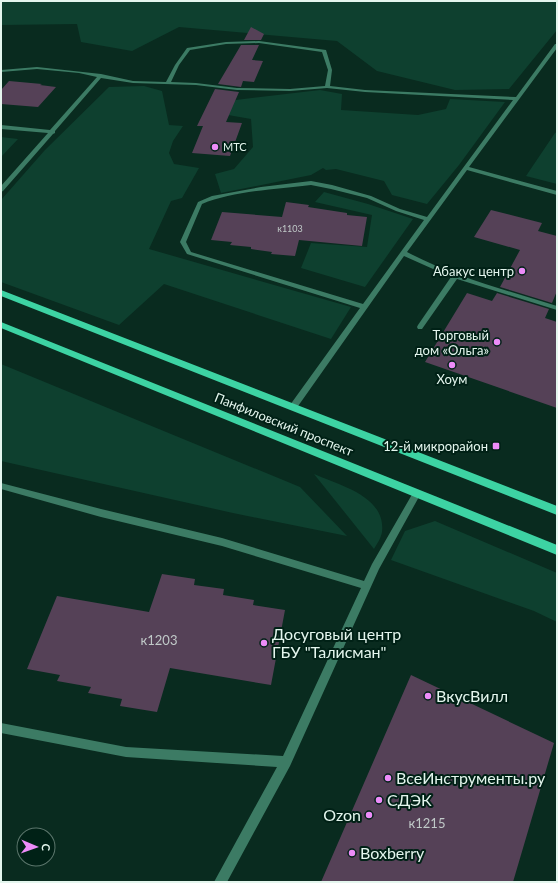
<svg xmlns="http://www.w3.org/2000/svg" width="558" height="883" font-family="Lato,sans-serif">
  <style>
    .green { fill: #0e402f }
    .building { fill: #554157 }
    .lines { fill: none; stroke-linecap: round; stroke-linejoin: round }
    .service { fill: #3c7b64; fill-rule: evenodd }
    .primary { fill: #3dd3a3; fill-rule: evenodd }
    .poi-dot { fill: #ed8cf9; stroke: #002116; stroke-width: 1.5 }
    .labels { text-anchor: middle; stroke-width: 4; stroke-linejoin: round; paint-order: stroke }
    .far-number-label { font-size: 9px; fill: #c0c9c8 }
    .far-poi-label { font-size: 11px; fill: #e4f6ee; stroke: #002116; text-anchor: start }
    .poi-label { font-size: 13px; fill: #e4f6ee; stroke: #002116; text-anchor: end }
    .street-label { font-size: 13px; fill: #e4f6ee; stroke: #002116 }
    .near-number-label { font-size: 13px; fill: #c0c9c8 }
    .near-poi-label { font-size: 16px; fill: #e4f6ee; stroke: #002116; text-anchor: start }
  </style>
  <rect width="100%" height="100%" fill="#092b1f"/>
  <!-- green -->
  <path class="green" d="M1,1h556v29l-48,59 -54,1 -78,-19 -40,-30 -158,-14 -47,24 -51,-9 -4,-18 -76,1z
    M144,86l18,5 7,34 14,1 -10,15 -4,12 5,11 25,4 -17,30 -11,3 -22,48 202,58 -20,32 -167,-55 -45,41 -118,-43v-82l44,-50 64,-63z
    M320,90l22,4 -1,16 77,5 28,-6 4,-10 55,3 -46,63 -32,39 -35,-9 -8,-14 -48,-12 -10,1 -3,-2 -12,7 -90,18 -6,-19 19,-5 19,-22 -2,-28 -40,-7 25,-12z
    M557,132v52l-31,-8 29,-43z
    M1,137l17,2 -17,18z
    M324,192l44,12 45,15 -48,68 -64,-19 10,-25 56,4 5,-32 -57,-13z
    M1,364l299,123 47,49 -114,-23 -232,-52z
    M314,474c25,11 72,22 68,58 -1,6 -5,12 -8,17z
    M435,521l122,52v49l-23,-11 -143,-51 14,-29z"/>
  <!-- building -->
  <path class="building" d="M251,27l13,7 -3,6h-17z
    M241,45h18l-7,15 11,1 -9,21 -11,-1 -2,6 -23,-3z
    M9,81l33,3 -2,1 16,2 -18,20 -37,-3v-14z
    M215,89l24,3 -13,30 16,1 -12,33 -38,-3 11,-27h-6z
    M286,202l23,3 -1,2 39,6v2l20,2 -5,29 -63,-6 -4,16 -24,-2 1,-2 -21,-3v-2l-21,-2 2,-3 -21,-2 11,-28 60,5z
    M491,210l51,13 -4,8 19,5v55l-5,12 -52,-16 20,-37 -46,-13z
    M467,293l25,8 5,-8 52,16 -4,9 12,4v86l-132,-46z
    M162,574l33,5 -1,6 30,4 -1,6 31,5 -1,5 32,5 -14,75 -101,-17 -13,44 -37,-6 2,-7 -34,-6 3,-6 -34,-6 3,-6 -33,-6 30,-73 92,16z
    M411,675l143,68 -41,139h-192z"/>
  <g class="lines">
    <!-- service -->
    <path class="service" d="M259,41l67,9 6,20 -2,16 35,4 151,7 39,-53h2v4l-88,119 88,24v4l-90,-25 -60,82c47,25 99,38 150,54v4l-100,-31 -35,50h-4l-1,-2 1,-2 33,-48 -47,-21 -108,153h-6l-1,-2 1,-2 70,-97 -173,-54 -7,-12 18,-40 14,-6 49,-9 50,-6 21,4 39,11 29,13 27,8 86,-117 -148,-8 -38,-4 -37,3 -53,-1 -41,-5 -63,-2 -32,-5 -46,53v2l-2,1 -50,57 -2,1v-6l47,-53 -47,-4v-4l49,5 47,-53 -18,-4 -42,-4 -36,3v-2l36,-3 64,7 32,7 33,1 9,-17 12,-17 39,-6zM259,43l63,9 6,18 -3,16 -35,3 -53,-1 -41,-5 -25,-1 8,-17 11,-15 36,-6zM311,185l20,4 36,9 29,13 28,9 -61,84 -172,-52 -5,-10 16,-38c31,-13 76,-15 109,-19z
      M1,483l100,26 121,29 142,43 8,-17 42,-73h6l1,2 -1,2 -41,74 -89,197 -63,116h-13l63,-115 -151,-10 -125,-24v-10l125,24 157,9 78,-168 -139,-42 -121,-29 -100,-28z"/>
    <!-- primary -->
    <path class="primary" d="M1,290l556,216v9l-556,-219z
      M1,322l556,223v10l-556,-227z"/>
  </g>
  <!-- markers -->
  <g class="poi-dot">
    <circle cx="215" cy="147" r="4"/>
    <circle cx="522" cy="271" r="4"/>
    <circle cx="497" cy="342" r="4"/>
    <circle cx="452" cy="365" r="4"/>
    <rect x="492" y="442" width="8" height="8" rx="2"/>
    <circle cx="264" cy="643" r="4"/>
    <circle cx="428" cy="696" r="4"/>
    <circle cx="388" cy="778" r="4"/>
    <circle cx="379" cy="800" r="4"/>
    <circle cx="369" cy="815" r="4"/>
    <circle cx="352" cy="853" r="4"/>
  </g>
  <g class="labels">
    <!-- far-number labels -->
    <g class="far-number-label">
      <text x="290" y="232">к1103</text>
    </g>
    <!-- far-poi labels -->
    <g class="far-poi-label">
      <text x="223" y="151">МТС</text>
    </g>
    <!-- poi labels -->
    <g class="poi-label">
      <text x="514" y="276">Абакус центр</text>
      <text x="489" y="340">Торговый<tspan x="489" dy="15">дом «Ольга»</tspan></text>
      <text x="452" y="384" text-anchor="middle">Хоум</text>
      <text x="488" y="451">12-й микрорайон</text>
    </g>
    <!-- street labels -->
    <g class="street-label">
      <text transform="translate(284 424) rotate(22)" y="5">Панфиловский проспект</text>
    </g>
    <!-- near-number labels -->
    <g class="near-number-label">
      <text x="159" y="645">к1203</text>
      <text x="427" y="828">к1215</text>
    </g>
    <!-- near-poi labels -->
    <g class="near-poi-label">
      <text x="272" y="640">Досуговый центр<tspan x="272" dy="18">ГБУ "Талисман"</tspan></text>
      <text x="436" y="702">ВкусВилл</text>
      <text x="396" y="784">ВсеИнструменты.ру</text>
      <text x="387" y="806">СДЭК</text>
      <text x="361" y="821" text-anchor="end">Ozon</text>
      <text x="360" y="859">Boxberry</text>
    </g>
  </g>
  <!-- border -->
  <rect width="558" height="883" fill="none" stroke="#e4f6ee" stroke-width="4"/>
  <!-- north arrow -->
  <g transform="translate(36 847) rotate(92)"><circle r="19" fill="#002116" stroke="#5b766c"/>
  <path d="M0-3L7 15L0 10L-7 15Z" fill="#ed8cf9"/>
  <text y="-6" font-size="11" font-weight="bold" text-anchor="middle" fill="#e4f6ee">С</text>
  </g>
</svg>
